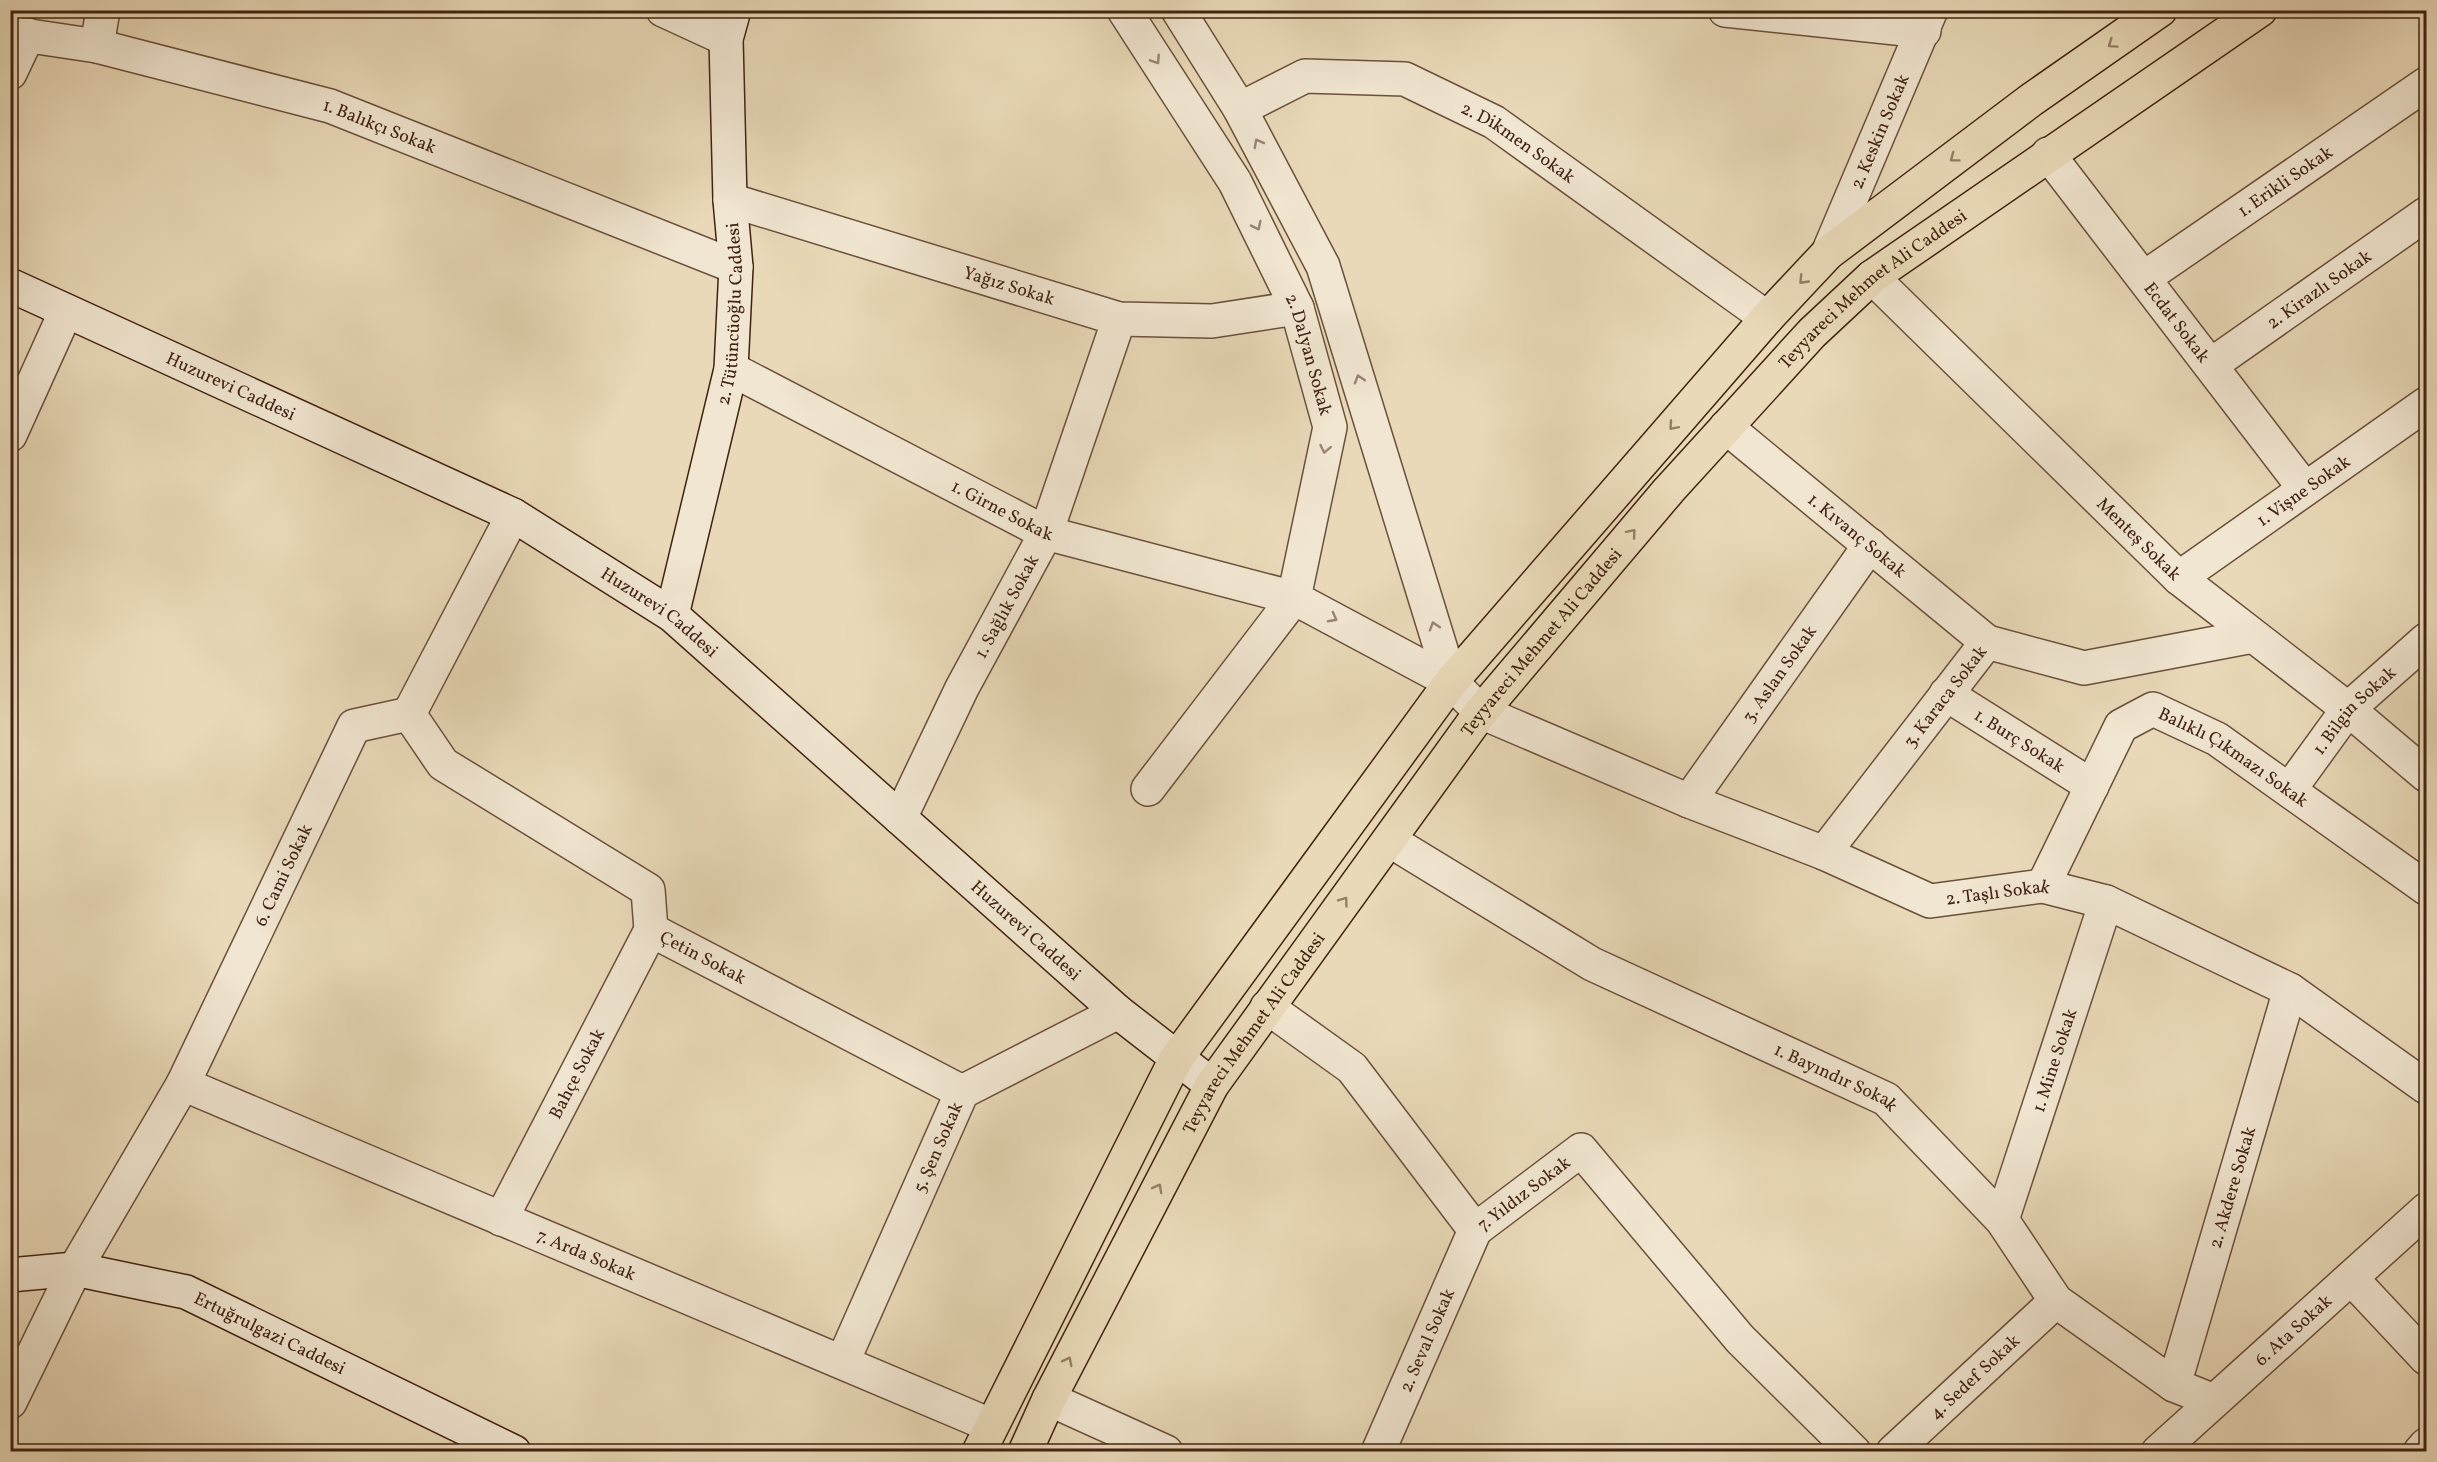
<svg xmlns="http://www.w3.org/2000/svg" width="2437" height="1462" font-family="Vollkorn,serif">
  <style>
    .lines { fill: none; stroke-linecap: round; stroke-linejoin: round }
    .street-casing { stroke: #6b503b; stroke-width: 36 }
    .secondary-casing { stroke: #412311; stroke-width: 36 }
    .primary-casing { stroke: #412311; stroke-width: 36 }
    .street { stroke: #f1e6d1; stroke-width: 33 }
    .secondary { stroke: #f1e6d1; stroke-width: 33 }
    .primary { stroke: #e9d9b8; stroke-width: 33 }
    .oneway { stroke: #957e64 }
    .oneway2 { stroke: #998471 }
    .labels { text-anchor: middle; stroke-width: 6; stroke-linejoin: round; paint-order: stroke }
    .street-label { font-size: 18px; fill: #412311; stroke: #f1e6d1 }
  </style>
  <rect width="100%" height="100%" fill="#e9d9b8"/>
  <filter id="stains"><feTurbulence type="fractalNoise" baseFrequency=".00333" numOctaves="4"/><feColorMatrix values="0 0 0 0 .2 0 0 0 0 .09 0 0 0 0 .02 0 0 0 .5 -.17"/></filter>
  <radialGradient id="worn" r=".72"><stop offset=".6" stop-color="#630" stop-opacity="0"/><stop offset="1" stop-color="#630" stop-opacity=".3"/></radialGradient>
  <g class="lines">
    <!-- street casing -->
    <g class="street-casing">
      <g id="street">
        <path d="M663,10l63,29"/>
        <path id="s1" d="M1124,10l111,172 62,126 33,119 -36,171 157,84"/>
        <path id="s2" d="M1178,10l62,99 83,157 128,416 30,30 208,89 135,52 106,48 113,-15 63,16 184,88 136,97"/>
        <path d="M1725,10l199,21"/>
        <path id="s3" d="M10,33l87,13 233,60 406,161"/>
        <path d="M97,46l6,-36"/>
        <path d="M10,73l18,-38"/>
        <path id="s4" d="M1240,109l65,-33 100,3 89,43 273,196"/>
        <path id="s5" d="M2048,154l257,335"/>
        <path id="s6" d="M730,200l389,119 93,2 85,-13"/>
        <path id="s7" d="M1828,253l103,-243"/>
        <path id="s8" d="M1872,277l307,301 169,131 78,66"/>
        <path id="s9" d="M2144,278l282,-194"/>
        <path id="s10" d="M2211,365l215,-151"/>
        <path id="s11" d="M731,369l315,164 248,65 -146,191"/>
        <path id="s12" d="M1726,427l261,215"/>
        <path d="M10,435l56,-124"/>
        <path id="s13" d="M2179,578l247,-174"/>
        <path id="s14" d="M1946,694l146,92"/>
        <path id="s15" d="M409,714l34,50 205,126 3,40 311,162"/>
        <path id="s16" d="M2290,789l58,-80 78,-69"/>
        <path id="s17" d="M1689,801l181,-256"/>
        <path id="s18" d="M900,818l62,-130 84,-155 73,-214"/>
        <path id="s19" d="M1389,840l203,124 294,135 116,121 54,81 118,84 40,16"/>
        <path id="s20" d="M1824,853l163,-211 97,26 169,-32"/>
        <path id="s21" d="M2043,886l78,-160 32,-17 64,30 209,149"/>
        <path id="s22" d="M1267,1007l85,61 123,162 106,-80 159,189 114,113"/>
        <path id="s23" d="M183,1084l807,341"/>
        <path id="s24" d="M501,1219l150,-289"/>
        <path id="s25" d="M2002,1220l104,-318"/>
        <path d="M2351,1278l75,80"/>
        <path id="s26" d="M843,1361l119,-269 156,-80"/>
        <path id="s27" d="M2174,1385l116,-395"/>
        <path d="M1049,1399l117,53"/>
        <path id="s28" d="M10,1402l65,-133 108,-185 171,-358 55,-12 104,-199"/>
        <path id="s29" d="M1378,1452l97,-222"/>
        <path id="s30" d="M1893,1452l163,-151"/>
        <path id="s31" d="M2158,1452l268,-242"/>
        <path d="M2420,1452l6,-7"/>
      </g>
    </g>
    <!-- secondary casing -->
    <g class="secondary-casing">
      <g id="secondary">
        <path id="s32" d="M10,285l503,230 159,100 446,397 94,73"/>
        <path id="s33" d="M672,615l59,-246 5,-102 -6,-67 -4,-161 8,-29"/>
        <path id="s34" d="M10,1275l65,-6 111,23 328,160"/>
      </g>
    </g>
    <!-- primary casing -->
    <g class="primary-casing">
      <g id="primary">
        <path d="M979,1452l197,-393 275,-377 316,-364 61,-65 203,-153 129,-90"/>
        <path id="s35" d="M1025,1452l24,-53 163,-314 269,-373 188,-222 143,-157 60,-56 388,-267"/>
      </g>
    </g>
    <!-- street -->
    <use href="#street" class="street"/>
    <!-- secondary -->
    <use href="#secondary" class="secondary"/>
    <!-- primary -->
    <use href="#primary" class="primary"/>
  </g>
  <!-- one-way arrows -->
  <defs><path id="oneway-chevron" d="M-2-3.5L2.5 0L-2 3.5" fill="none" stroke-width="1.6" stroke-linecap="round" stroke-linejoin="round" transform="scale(1.5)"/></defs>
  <g class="oneway">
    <use href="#oneway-chevron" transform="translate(2112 44) rotate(145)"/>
    <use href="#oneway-chevron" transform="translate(1954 158) rotate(143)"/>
    <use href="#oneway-chevron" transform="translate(1803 280) rotate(134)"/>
    <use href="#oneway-chevron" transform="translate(1673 426) rotate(131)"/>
    <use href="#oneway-chevron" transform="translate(1632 533) rotate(-50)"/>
    <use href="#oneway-chevron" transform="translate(1344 901) rotate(-54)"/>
    <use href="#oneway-chevron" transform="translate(1158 1188) rotate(-62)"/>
    <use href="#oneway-chevron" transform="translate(1068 1361) rotate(-63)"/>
  </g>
  <g class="oneway2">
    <use href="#oneway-chevron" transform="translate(1156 60) rotate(57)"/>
    <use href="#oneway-chevron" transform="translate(1258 143) rotate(-118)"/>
    <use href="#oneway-chevron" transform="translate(1257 226) rotate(64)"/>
    <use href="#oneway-chevron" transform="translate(1359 379) rotate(-107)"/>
    <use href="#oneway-chevron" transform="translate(1325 449) rotate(101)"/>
    <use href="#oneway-chevron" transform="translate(1333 618) rotate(28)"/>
    <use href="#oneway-chevron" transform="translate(1434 626) rotate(-107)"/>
  </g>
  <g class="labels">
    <!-- street labels -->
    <g class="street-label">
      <text dy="6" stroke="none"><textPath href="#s3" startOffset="382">1. Balıkçı Sokak</textPath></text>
      <text dy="6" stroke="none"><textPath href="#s7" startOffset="132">2. Keskin Sokak</textPath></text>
      <text dy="6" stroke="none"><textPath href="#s4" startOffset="303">2. Dikmen Sokak</textPath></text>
      <text dy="6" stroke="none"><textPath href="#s9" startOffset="171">1. Erikli Sokak</textPath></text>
      <text dy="6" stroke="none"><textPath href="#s6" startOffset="292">Yağız Sokak</textPath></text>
      <text dy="6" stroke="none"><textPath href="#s10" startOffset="132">2. Kirazlı Sokak</textPath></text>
      <text dy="6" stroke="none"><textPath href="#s35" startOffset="1450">Teyyareci Mehmet Ali Caddesi</textPath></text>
      <text dy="6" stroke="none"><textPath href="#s33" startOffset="308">2. Tütüncüoğlu Caddesi</textPath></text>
      <text dy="6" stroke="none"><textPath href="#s5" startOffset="212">Ecdat Sokak</textPath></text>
      <text dy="6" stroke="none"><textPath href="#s1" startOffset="393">2. Dalyan Sokak</textPath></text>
      <text dy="6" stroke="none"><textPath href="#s32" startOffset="243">Huzurevi Caddesi</textPath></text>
      <text dy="6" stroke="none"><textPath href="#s13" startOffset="152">1. Vişne Sokak</textPath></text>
      <text dy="6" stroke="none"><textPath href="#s11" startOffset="306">1. Girne Sokak</textPath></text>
      <text dy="6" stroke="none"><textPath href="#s12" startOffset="170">1. Kıvanç Sokak</textPath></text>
      <text dy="6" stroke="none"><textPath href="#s8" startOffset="374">Menteş Sokak</textPath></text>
      <text dy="6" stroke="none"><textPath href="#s18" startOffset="237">1. Sağlık Sokak</textPath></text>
      <text dy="6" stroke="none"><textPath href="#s32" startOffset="729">Huzurevi Caddesi</textPath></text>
      <text dy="6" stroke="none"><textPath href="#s35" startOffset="964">Teyyareci Mehmet Ali Caddesi</textPath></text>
      <text dy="6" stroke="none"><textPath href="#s17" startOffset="156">3. Aslan Sokak</textPath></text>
      <text dy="6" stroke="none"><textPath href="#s20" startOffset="198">3. Karaca Sokak</textPath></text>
      <text dy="6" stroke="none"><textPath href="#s16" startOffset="102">1. Bilgin Sokak</textPath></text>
      <text dy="6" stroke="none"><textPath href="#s14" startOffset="87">1. Burç Sokak</textPath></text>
      <text dy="6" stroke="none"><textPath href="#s21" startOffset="308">Balıklı Çıkmazı Sokak</textPath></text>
      <text dy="6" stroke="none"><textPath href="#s28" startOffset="594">6. Cami Sokak</textPath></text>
      <text dy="6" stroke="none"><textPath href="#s2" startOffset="1328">2. Taşlı Sokak</textPath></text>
      <text dy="6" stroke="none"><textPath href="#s32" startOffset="1215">Huzurevi Caddesi</textPath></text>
      <text dy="6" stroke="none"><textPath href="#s15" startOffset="400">Çetin Sokak</textPath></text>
      <text dy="6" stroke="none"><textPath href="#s35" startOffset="478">Teyyareci Mehmet Ali Caddesi</textPath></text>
      <text dy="6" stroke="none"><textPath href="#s25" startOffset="168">1. Mine Sokak</textPath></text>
      <text dy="6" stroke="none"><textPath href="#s24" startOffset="164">Bahçe Sokak</textPath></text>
      <text dy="6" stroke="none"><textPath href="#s19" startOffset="507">1. Bayındır Sokak</textPath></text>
      <text dy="6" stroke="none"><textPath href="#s26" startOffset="234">5. Şen Sokak</textPath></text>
      <text dy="6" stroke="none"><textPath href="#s27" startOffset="206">2. Akdere Sokak</textPath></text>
      <text dy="6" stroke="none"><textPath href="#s22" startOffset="369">7. Yıldız Sokak</textPath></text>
      <text dy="6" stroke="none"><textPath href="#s23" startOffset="438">7. Arda Sokak</textPath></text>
      <text dy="6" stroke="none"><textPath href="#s31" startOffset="182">6. Ata Sokak</textPath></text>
      <text dy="6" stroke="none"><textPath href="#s34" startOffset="272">Ertuğrulgazi Caddesi</textPath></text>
      <text dy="6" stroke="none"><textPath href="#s29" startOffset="122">2. Seval Sokak</textPath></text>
      <text dy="6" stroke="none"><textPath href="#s30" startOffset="111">4. Sedef Sokak</textPath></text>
    </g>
  </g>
  <!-- margin -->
  <rect width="2437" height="1462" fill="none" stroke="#e9d9b8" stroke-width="36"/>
  <rect x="12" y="12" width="2413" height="1438" fill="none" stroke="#412311" stroke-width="3"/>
  <rect x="18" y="18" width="2401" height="1426" fill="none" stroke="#412311" stroke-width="1.5"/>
  <rect width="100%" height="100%" filter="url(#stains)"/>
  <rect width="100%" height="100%" fill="url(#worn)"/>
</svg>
